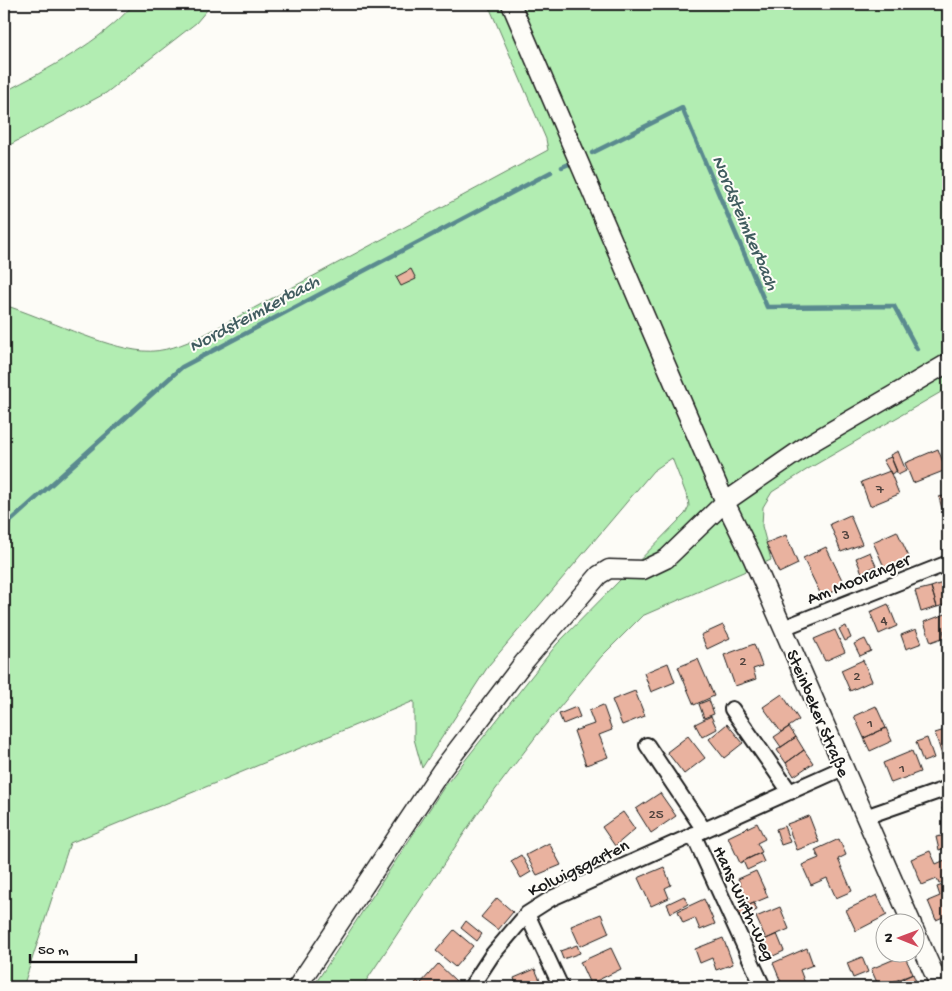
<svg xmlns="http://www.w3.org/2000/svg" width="952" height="991" font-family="'Gochi Hand',sans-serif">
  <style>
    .green { fill: #b2edb2; stroke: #678467 }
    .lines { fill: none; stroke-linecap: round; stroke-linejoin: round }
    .stream { stroke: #5a8a8f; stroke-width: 4.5 }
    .building { fill: #e9b29f; stroke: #1c1c1c }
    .minor-casing { stroke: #1c1c1c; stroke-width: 18 }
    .tertiary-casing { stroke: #1c1c1c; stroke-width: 21 }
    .minor { stroke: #fdfcf7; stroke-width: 14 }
    .tertiary { stroke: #fdfcf7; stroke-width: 18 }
    .labels { text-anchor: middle; stroke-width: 4; stroke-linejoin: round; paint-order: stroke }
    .number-label { font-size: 15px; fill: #4f423d }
    .street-label { font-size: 18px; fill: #1c1c1c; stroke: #fdfcf7 }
    .water-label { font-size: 19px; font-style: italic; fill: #405c5f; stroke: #fdfcf7 }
  </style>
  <rect width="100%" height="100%" fill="#fdfcf7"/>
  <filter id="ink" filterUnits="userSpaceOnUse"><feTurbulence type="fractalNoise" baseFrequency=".02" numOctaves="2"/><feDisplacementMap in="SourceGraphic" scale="10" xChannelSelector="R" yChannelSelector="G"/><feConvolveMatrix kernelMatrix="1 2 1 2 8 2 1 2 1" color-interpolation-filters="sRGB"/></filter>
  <g filter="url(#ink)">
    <!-- green -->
    <path class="green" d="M134,4h78l-16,19 -90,70 -102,55v-56c46,-24 95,-49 130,-88z
      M488,4h460v384l-140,81 -36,23 -9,15 -1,19 9,34 -129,56 -41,41 -64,78 -60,79 -115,173h-49l131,-200 113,-143 128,-130 4,-8 -1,-7 -16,-41 -19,13 -164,194 -67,103 -8,-29v-38l-344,142 -47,144h-19v-682c42,13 97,42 139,46 20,2 41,-7 59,-15l346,-186 -2,-11z"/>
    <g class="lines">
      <!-- stream -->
      <path class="stream" d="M592,153l90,-45 85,199 127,-1 23,43
        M562,167l7,-3
        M4,527l178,-160 369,-195"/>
    </g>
    <!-- building -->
    <path class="building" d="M411,269l5,10 -15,7 -5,-9z
      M938,449l8,21 -33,13 -8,-20z
      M898,451l8,20 -8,4 -8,-20z
      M891,457l6,14 -6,3 -8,-14z
      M890,471l9,23 -29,12 -9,-24z
      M948,483v8l-2,1 -2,-8z
      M948,495v17l-5,1 -4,-16z
      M948,512v26l-5,-25z
      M850,515l12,29 -21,8 -11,-28z
      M897,531l12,26 -24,12 -12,-27z
      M786,535l12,29 -19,9 -13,-30z
      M826,547l19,39 -23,11 -19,-39z
      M870,552l6,14 -14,7 -6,-15z
      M948,581v23l-11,3 -6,-20z
      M931,587l6,20 -16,5 -6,-21z
      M888,604l9,22 -18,8 -9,-22z
      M948,613v16l-5,2 2,6 -14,5 -7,-20z
      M723,625l7,13 -23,11 -6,-14z
      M846,626l5,12 -6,3 -6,-12z
      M916,629l6,14 -16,6 -5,-14z
      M835,630l10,22 -20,9 -11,-22z
      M865,639l6,12 -11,5 -6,-12z
      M754,644l8,22 -9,3 3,10 -21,7 -11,-31z
      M698,659l16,37 -20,9 -16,-38z
      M863,660l9,21 -22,10 -9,-21z
      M668,663l7,19 -24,10 -7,-19z
      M635,691l10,25 -23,9 -10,-25z
      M782,694l17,26 -18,12 -18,-25z
      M709,700l5,14 -10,4 -5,-14z
      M603,705l9,25 -13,5 9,22 -22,8 -12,-34 20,-7 -5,-13z
      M876,706l10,22 -22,10 -10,-22z
      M576,707l4,10 -17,7 -4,-10z
      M711,716l6,13 -15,8 -7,-13z
      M727,724l16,19 -19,15 -15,-19z
      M789,727l7,10 -15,10 -7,-10z
      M886,728l6,13 -22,10 -6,-13z
      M948,729v41l-1,1 -12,-38z
      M688,736l17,22 -21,16 -17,-22z
      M796,737l8,13 -18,13 -9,-13z
      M927,738l7,20 -11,4 -7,-20z
      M804,750l9,13 -19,13 -8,-13z
      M912,751l8,21 -29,11 -8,-20z
      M660,793l16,23 -25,17 -15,-24z
      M948,807v23l-6,-22z
      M623,812l12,17 -20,17 -13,-19z
      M809,816l10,26 -22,8 -10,-26z
      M757,823l8,16 -8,4 5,9 -22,11 -12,-26z
      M784,826l6,16 -9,3 -5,-16z
      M947,835l1,12 -9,3 -3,-13z
      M839,839l7,16 -8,4 14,32 -16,7 -9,-20 -16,7 -9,-20 17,-7 -4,-8z
      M549,843l12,22 -24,10 -11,-20z
      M930,851l6,13 9,-4 3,7v13l-9,4 -2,-5 -15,6 -11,-26z
      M760,853l4,9 -17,8 -4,-9z
      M521,855l10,17 -10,6 -10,-17z
      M664,867l7,18 -6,3 4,10 -18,8 -13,-28z
      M756,871l12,26 -19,8 -11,-26z
      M948,883v32l-12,5 -8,-19 12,-5 -3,-9z
      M877,895l10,20 -31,16 -10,-21z
      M684,896l4,8 -17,9 -4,-9z
      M497,898l16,14 -15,18 -17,-13z
      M704,899l11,25 -15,6 -5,-12 -12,5 -5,-12z
      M754,903l3,7 -16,7 -3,-7z
      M780,907l9,22 -23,10 -10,-22z
      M601,914l8,19 -29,13 -9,-20z
      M466,921l16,13 -5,7 -16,-13z
      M454,930l19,16 -18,21 -19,-16z
      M777,934l7,17 -13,6 -7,-17z
      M948,937v17l-4,-16z
      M723,938l10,26 -17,6 -4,-12 -12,5 -5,-14z
      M577,945l3,8 -17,6 -3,-8z
      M611,948l10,21 -31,15 -10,-22z
      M807,948l6,17 -13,5 6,16 -23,1 -10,-24z
      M904,955l9,19 -34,13 -8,-18z
      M862,957l6,15 -15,6 -6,-15z
      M438,964l18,17 -5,6h-25l-5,-4z
      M535,969l8,18h-26l-3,-9z
      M913,974l4,10 -9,3h-10l-2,-5z
      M417,981l7,6h-12z
      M596,981l2,5 -13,1v-1z"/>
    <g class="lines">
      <!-- minor casing -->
      <g class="minor-casing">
        <path id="minor" d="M783,628l165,-65
          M732,709l58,83
          M647,745l57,85
          M865,817l83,-29
          M693,834l70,153
          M527,914l34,73
          M471,987l21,-32 35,-41 25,-16 291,-130"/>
      </g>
      <!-- tertiary casing -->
      <g class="tertiary-casing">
        <path id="tertiary" d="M511,4l214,498 27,55 160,367
          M914,929l26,58
          M297,987l144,-216 83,-109 75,-87 10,-6 34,1 23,-11 59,-57 84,-58 139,-81"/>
      </g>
      <!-- minor -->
      <use href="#minor" class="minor"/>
      <!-- tertiary -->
      <use href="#tertiary" class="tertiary"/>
    </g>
  </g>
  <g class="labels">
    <!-- number labels -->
    <g class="number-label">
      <text x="880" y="493">7</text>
      <text x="846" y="539">3</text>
      <text x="884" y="624">4</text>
      <text x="743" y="665">2</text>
      <text x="857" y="680">2</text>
      <text x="870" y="727">1</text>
      <text x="902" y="772">1</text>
      <text x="656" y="818">25</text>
    </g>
    <!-- street labels -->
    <g class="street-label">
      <text transform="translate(858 578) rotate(-22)" y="6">Am Mooranger</text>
      <text transform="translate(819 713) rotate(67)" y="6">Steinbeker Straße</text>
      <text transform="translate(578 867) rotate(-26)" y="6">Kolwigsgarten</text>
      <text transform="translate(745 903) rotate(65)" y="6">Hans-Wirth-Weg</text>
    </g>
    <!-- water labels -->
    <g class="water-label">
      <text transform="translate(747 222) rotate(67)" y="7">Nordsteimkerbach</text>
      <text transform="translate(253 312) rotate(-28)" y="7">Nordsteimkerbach</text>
    </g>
  </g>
  <!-- margin -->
  <rect width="952" height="991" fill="none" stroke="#fdfcf7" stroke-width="20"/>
  <rect x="10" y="10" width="932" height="971" fill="none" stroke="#1c1c1c" stroke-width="2" filter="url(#ink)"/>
  <!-- north arrow -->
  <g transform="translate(900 938) rotate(271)"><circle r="24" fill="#fdfcf7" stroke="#a3a29f"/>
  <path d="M0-4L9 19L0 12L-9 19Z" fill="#d1495b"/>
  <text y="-8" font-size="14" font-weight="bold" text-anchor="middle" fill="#1c1c1c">N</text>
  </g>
  <!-- scale -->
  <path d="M30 954v8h106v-8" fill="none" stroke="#1c1c1c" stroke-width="2.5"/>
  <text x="38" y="954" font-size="15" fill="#1c1c1c" stroke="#fdfcf7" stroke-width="4" paint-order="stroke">50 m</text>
</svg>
